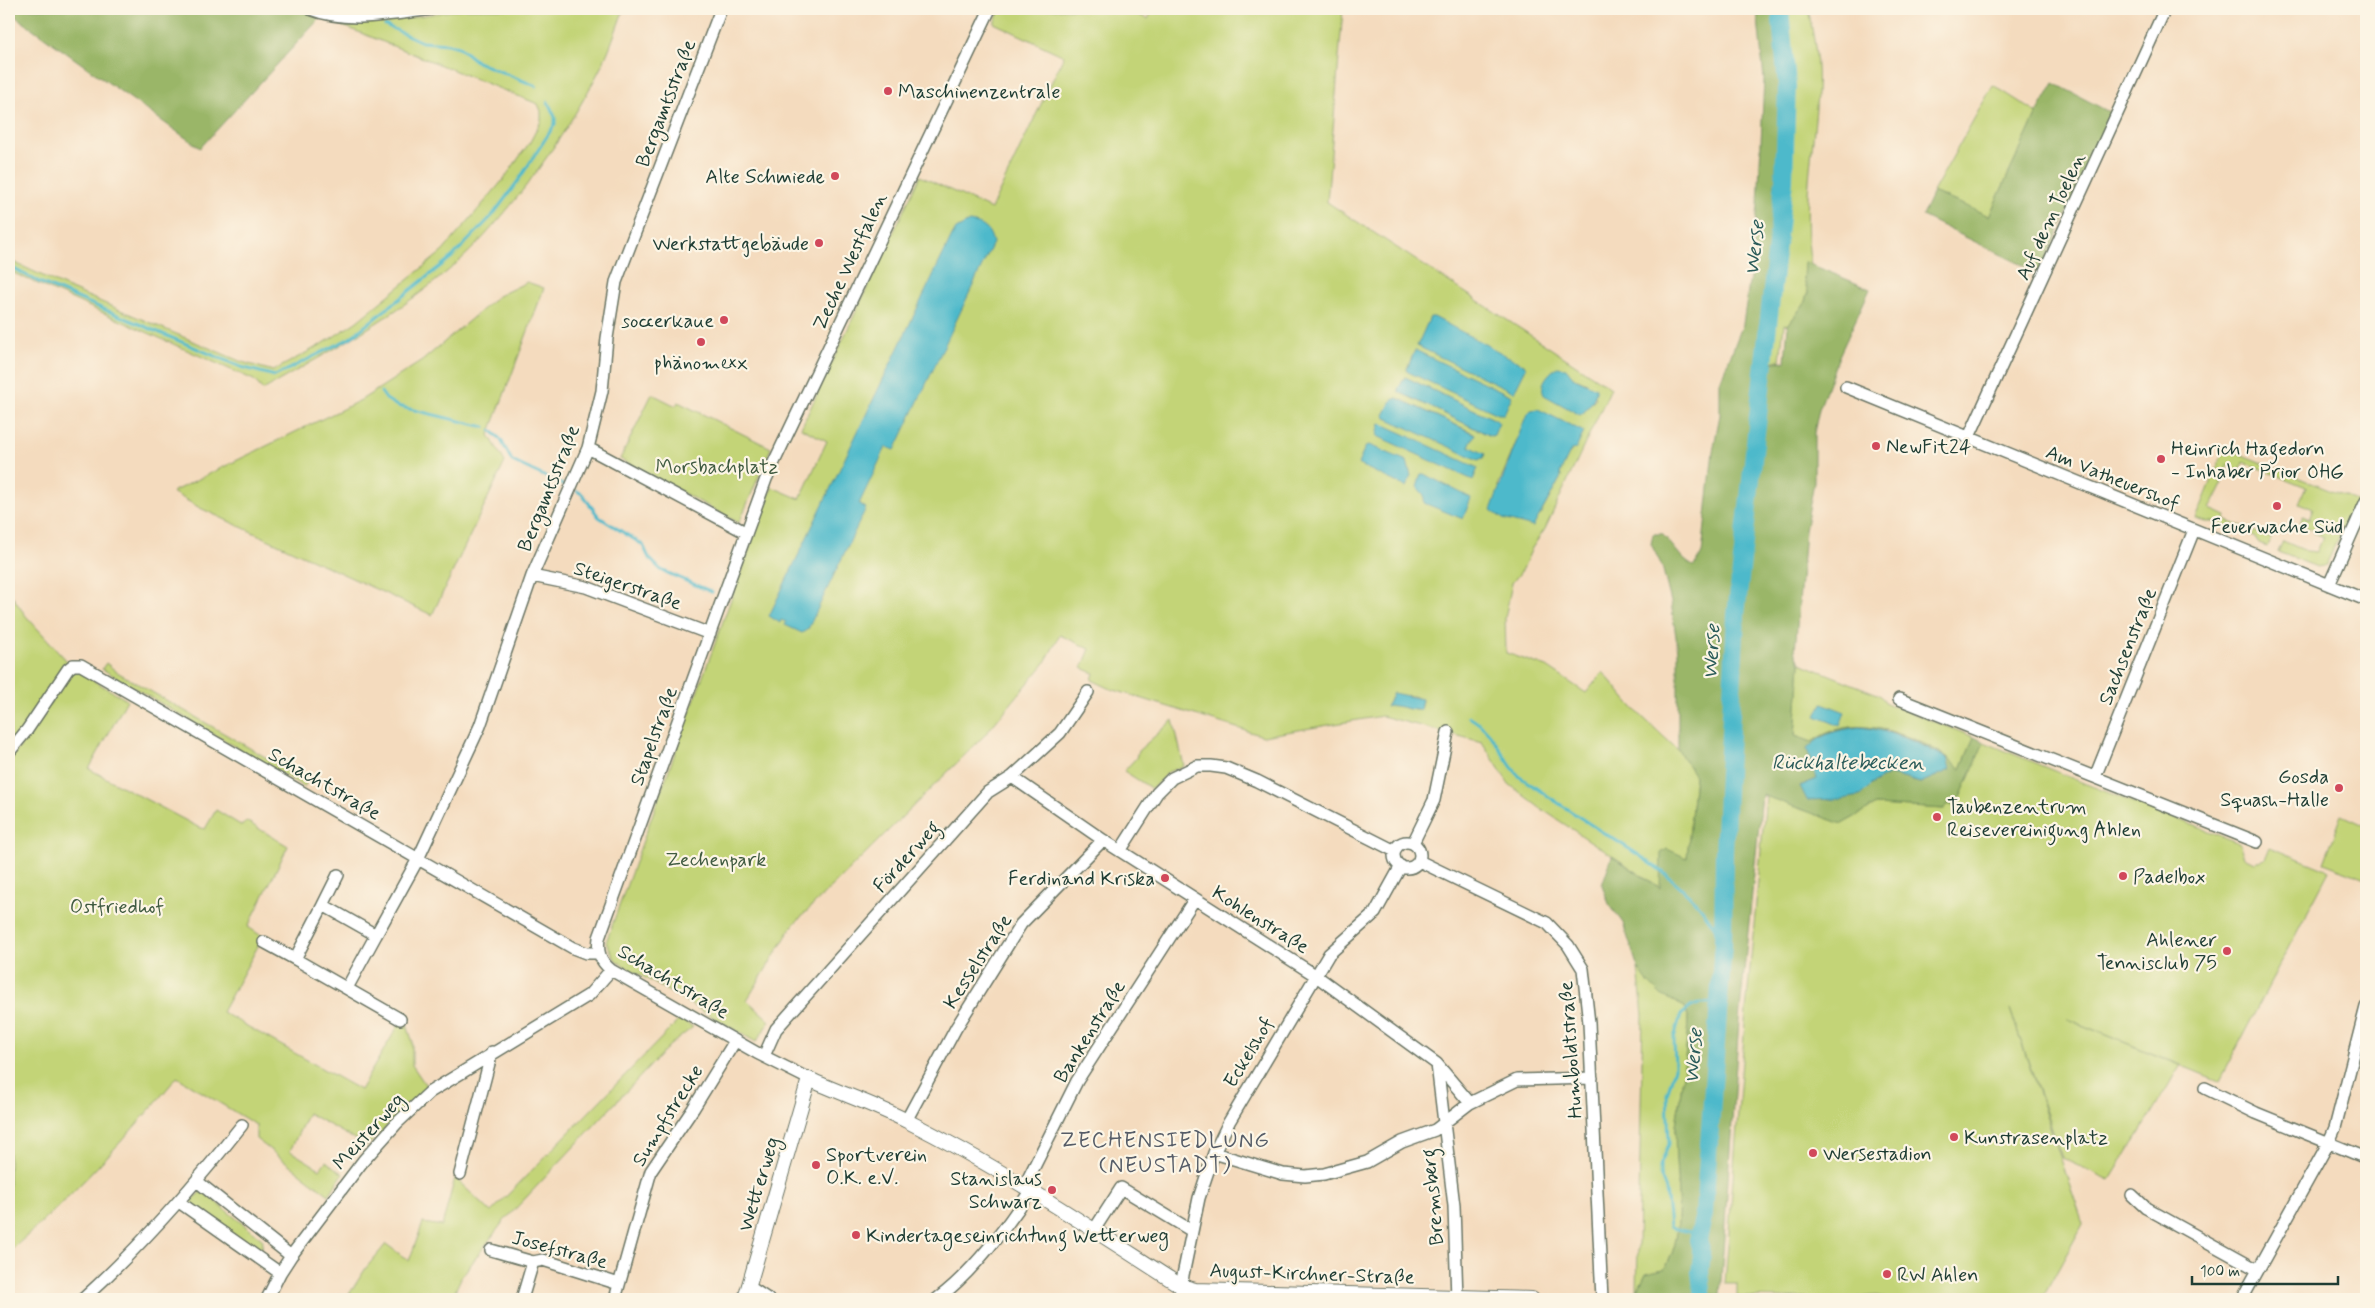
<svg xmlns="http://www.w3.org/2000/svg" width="2375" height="1308" font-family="Mynerve,sans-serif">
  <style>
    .green { fill: #c3d477; stroke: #718856; fill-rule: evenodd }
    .forest { fill: #9ab668; stroke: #5c7a4e; fill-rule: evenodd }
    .water { fill: #4eb9cb; stroke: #367b80 }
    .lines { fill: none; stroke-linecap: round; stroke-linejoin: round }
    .stream { stroke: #4eb9cb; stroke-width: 3 }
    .river { stroke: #4eb9cb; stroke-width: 18 }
    .minor-casing { stroke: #6a7464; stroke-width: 14 }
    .tertiary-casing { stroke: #6a7464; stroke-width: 16 }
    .minor { stroke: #fff; stroke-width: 11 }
    .tertiary { stroke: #fff; stroke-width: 14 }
    .poi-dot { fill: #d1495b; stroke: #fcf5e5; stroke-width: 2 }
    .labels { text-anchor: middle; stroke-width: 4.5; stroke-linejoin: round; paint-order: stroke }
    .poi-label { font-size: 20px; fill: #1f3d34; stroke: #fcf5e5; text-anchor: start }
    .street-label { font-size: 20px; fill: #1f3d34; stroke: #fcf5e5 }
    .park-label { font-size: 20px; fill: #405b41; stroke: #fcf5e5 }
    .water-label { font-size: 21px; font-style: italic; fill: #2b5c5a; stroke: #fcf5e5 }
    .quarter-label { font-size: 22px; letter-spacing: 1px; fill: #565d68; stroke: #fcf5e5 }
  </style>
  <rect width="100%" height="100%" fill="#fcf5e5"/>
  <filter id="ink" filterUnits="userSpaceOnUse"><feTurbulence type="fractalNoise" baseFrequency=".02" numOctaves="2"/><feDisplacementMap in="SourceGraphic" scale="10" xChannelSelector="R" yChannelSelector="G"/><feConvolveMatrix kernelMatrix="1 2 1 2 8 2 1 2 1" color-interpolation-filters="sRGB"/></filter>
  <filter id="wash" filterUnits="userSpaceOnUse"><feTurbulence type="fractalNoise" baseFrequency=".0096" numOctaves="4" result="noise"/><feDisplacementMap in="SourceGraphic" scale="20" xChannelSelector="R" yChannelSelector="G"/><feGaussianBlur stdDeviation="1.12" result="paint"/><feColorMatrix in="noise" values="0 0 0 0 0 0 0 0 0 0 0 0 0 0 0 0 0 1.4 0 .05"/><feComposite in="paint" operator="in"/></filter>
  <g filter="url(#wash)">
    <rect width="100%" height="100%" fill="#f4dbbe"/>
    <!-- green -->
    <path class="green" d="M463,9h161c-8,20 -14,41 -24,60 -30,59 -78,128 -124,176 -59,60 -141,103 -213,145l-9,-10 -245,-109v-11l62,29 171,73 31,9 51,-28 32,-21 87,-71 60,-71 27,-38 11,-21v-10l-3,-7 -217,-87 60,5z
      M1000,9h125l23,10 5,-10h190l-16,193 284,186 -66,141 -13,19 -9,21 -11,14 -7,35 1,35 41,14 39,26 17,-21 32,38 43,40 17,25 -8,83 -26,30 -121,-80 -31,-24 -27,-42 -100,-26 -119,20 -152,-47 -19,-9 2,-7 -12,-5 8,-19 -30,-14 -16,29 -61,73 -190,188 -46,75 23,21 -14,21 -140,-81 -10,-19 166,-455 28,12 27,-58 -26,-13 119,-252 71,33 73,-153 -70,-33zM1415,351l97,45 -105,-27zM1405,377l91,43 -2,15 -3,1 -92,-44zM1573,377l14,6 9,15 -9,8 -4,8zM1397,398l77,35 -5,13zM1537,409l46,23 -19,30 -4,11 1,4 -21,38 -42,-29 23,-55zM1392,695l22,1 8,4 -2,10c-12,1 -22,-7 -33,-4z
      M1785,9h23c6,27 11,56 9,84 -3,57 -16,115 -6,172l-5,-2 -2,16 4,13 -4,12 -16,21 -4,-1 -4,37 -3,-1 -11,5c14,-118 39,-239 19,-356z
      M1993,85l44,28 -48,103 -56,-24z
      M527,282l17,6 -55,147 16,27 -73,153 -232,-107 -28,-16 189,-92 61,-39 76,-65z
      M652,394l24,12 2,-4 93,46 -32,75 -119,-64z
      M2225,448l131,53 -30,64 -9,2 -39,-15 5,-11 23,10 11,1 6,-15 -9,-4 1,-3 -16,-5 4,-9 6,3 4,-10 -14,-6 7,-16 -62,-25 -4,8 -12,-5 -8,16 3,2 -13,26 16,7 -1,4 46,18 -4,9 -8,-3 -5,-7 -39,-15h-9l-10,-3z
      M9,592l17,24 42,46 -44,66 -15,18z
      M106,663l11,9 190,109 -3,6 -202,-118z
      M1800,663l80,32 6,8 88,34 -13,32c-7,-3 -11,-11 -18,-15 -38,-22 -92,-42 -131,-12l-17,-6z
      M77,671l50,29 -38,69 109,58 7,2 11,-19 26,16 4,-5 42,25 -40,81 15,10 -41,75 138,78 44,-74 8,24v25l15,22 -60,59 -59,-33 -18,38 30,18 6,-8 17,13 -14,21 -73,-56v-14l-79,-48c-52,63 -107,121 -168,175v-494l11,-11 51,-75z
      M1173,720l11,46 -16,6 -16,17 -28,-18 12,-13 2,-7z
      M1984,742l102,42 153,59 5,14 10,5 11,-3 5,-12 59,24 -110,210 -152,-62 114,46 -71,115 -48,-22 -52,-149 73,215 -41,75h-153l-17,-3 -34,3 -101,-2v-13h-12l20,-262 21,-226 76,28 34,-19 69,4 3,-5 8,3z
      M2342,815l24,11v53l-42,-16z
      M1638,968c12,18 28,31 47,39l3,9c-1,39 -7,72 -12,110 -4,43 14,107 -12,143 -15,2 -22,9 -27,23l6,-277z
      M680,1019l13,8 -24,19 -166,176 -41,54 -11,23h-105l20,-31 20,-24 23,17 14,-38 19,3 13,-48 36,34z
      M202,1191l61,49 -1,8 -7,2 -62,-45 -1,-6z"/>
    <!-- forest -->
    <path class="forest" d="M9,9h292l20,8 -121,131 -191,-136z
      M1757,9h18c7,48 5,96 2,145 -4,70 -11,140 -19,209 10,2 17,-3 27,-1l3,-37 16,-21 4,-12 -4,-13 1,-17 65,27 -31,67 -20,53 -5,24v49l-9,49 -10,120 5,12 -5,73 17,6c40,-30 92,-10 131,12 7,4 11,11 18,15l13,-32 10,5 -28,65 -8,-3 -3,5 -69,-4 -34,19 -80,-29 -23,225 -19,275 -83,-3 9,-19 18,-4c26,-36 8,-100 12,-143 5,-37 11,-72 12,-110l-3,-9 -24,-12 -14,-14 -9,-13 -15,-45 -14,-19 -7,-19 10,-29 48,32 1,-35 6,-4 20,9 8,-82 -17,-26v-99l-7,-49 -9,-36 -11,-22 2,-10h9c11,10 18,25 31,32l4,-3 5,-10 11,-102 7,-36v-33l23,-58 8,-53 7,-66 6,-126zM1886,730l31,12 30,16 3,12 -30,13 -31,-9 -17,10 -12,12 -60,-10 17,-7 -4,-17z
      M2054,83l59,31 -74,159 -117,-57 11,-24 56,24 48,-103z"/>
    <!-- water -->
    <path class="water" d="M969,222c15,2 21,7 24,21l-98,207 -9,-3 -27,57 7,4 -58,121 -6,4 -17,-8 1,-3 -5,-2 -1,3 -11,-7 183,-380 4,-7z
      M1430,317h4l90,48 2,3 -12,24 -97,-46z
      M1415,350l97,46 -8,18h-6l-90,-42 -1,-3z
      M1557,367l9,1 7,9 23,11c2,7 -10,24 -16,27l-36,-20c-5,-12 4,-21 13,-28z
      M1405,377l91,43 3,3 -5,12 -3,1 -92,-44 -1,-3z
      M1397,398l78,36 -6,12 16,8 -2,4 -5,2 -92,-42 -2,-3 8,-15z
      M1538,409l46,23 -8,17 -5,1 -11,23 1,4 -28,50 -30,-8 -12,-9 35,-94 5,-6z
      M1380,423l98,45 -5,12 -96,-44z
      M1369,445l38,16 4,15 -5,11 -48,-23 8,-18z
      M1421,474h3l47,24 -8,21 -39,-16v-8l-7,-8z
      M1393,693l29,6 -2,11c-12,1 -24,-7 -34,-3z
      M1822,703l23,9 -5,14 -24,-10z
      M1859,727c36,4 57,15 88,31l3,12 -30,13 -31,-9 -17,10 -12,12 -17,3 -36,1 -7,-14 17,-7 -10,-30c17,-17 29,-18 52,-22z"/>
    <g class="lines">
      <!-- stream -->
      <path class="stream" d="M385,25l37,17 26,2 11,3 18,15 59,24
        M9,266l28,15 204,86 34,9 75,-38 102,-81 40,-41 26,-35 37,-57v-7l-7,-15
        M381,392l5,7 11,7 88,21
        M491,430l10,10 11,21 53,25
        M577,491l5,3 17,23 44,28 6,13 12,12 51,22
        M1469,717c29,17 30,38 51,60 26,18 53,36 79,53 49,30 100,60 124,114
        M1699,1234c-9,-3 -22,-3 -29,-8l-4,-36 -6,-15v-9l9,-22 -2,-50 8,-26 -1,-30 7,-23 10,-8 10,-4h18"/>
      <!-- river -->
      <path class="river" d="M1703,1299l-3,-27 2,-18 -4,-14 6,-26 19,-270 1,-91 12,-238 48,-434 3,-96 -7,-76"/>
    </g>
  </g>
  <g filter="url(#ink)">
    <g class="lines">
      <!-- minor casing -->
      <g class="minor-casing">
        <path id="minor" d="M310,9c38,15 82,5 122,0
          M1846,387l520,213
          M1968,439l197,-430
          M588,448l157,84
          M532,576l54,11 124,47
          M2329,585l37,-84
          M1899,699l358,143
          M9,752l18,-22 41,-61 5,-4h8l492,283 13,5h13
          M1012,777l91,63 212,135 122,89 17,142 3,93
          M2095,777l99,-247
          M1394 855a13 13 0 1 1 26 0a13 13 0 1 1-26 0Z
          M1413,843l21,-43 14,-68
          M1120,851l37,-58 15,-15 25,-12h14l15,2 31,13 138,70
          M1419,861l128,62 21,22 15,24 6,54 13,276
          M323,905l15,-30
          M264,942l31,17
          M347,988l29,-53
          M400,1019l-105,-60 28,-54 53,30 42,-76 62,-133 52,-150 56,-128 14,-57 5,-53 9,-56 105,-273
          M764,1056l12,-27 212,-237 24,-15 48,-44 28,-41
          M1437,1064l33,39
          M809,1079l-52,-26 -146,-83c-11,-9 -14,-18 -12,-32l167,-459 224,-470
          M2205,1088l51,25 110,45
          M906,1121l50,-93 65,-104 82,-84
          M1214,1153l69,21 22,2 19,-2 43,-12 35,-20 33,-12 35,-27 47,-23 75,-2
          M460,1174l32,-122
          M1024,1187l53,-106 117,-181
          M2132,1195l14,13 112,62
          M179,1202l101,71 11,-17 -93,-74
          M1094,1230l27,-42 71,43
          M491,1250l42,12 10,-2 76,24
          M291,1256l72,-95 33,-37 34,-32 159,-97 22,-25
          M748,1286l20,13
          M83,1299c58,-53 110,-112 159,-174
          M267,1299l13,-26
          M522,1299l11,-37
          M615,1299l36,-128 42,-62 42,-68
          M937,1299c34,-25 71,-73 93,-108
          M1180,1299l3,-24 16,-77 15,-45 15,-31 100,-168 46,-41 26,-47
          M2242,1299l87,-157 6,-14 31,-121"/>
      </g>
      <!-- tertiary casing -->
      <g class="tertiary-casing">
        <path id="tertiary" d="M745,1299l64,-220c33,15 67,26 98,42 96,48 185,108 274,165l14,4 337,9"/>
      </g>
      <!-- minor -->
      <use href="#minor" class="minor"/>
      <!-- tertiary -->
      <use href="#tertiary" class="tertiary"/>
    </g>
  </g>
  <!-- markers -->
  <g class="poi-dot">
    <circle cx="888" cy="91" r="5"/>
    <circle cx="835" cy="176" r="5"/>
    <circle cx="819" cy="243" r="5"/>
    <circle cx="724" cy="320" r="5"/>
    <circle cx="701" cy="342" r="5"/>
    <circle cx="1876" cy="446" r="5"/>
    <circle cx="2161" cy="459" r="5"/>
    <circle cx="2277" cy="506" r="5"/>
    <circle cx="2339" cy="788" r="5"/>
    <circle cx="1937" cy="817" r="5"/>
    <circle cx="2123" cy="876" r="5"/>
    <circle cx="1165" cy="878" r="5"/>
    <circle cx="2227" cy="951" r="5"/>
    <circle cx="1954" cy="1137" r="5"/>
    <circle cx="1813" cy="1153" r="5"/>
    <circle cx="816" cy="1165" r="5"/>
    <circle cx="1052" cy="1190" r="5"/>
    <circle cx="856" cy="1235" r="5"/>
    <circle cx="1887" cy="1274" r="5"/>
  </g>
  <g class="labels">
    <!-- poi labels -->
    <g class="poi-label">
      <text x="898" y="98">Maschinenzentrale</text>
      <text x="825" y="183" text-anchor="end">Alte Schmiede</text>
      <text x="809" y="250" text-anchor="end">Werkstattgebäude</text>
      <text x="714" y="327" text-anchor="end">soccerkaue</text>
      <text x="701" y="369" text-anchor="middle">phänomexx</text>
      <text x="1886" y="453">NewFit24</text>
      <text x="2171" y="455">Heinrich Hagedorn<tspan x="2171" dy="23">- Inhaber Prior OHG</tspan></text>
      <text x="2277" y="533" text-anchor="middle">Feuerwache Süd</text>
      <text x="2329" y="783" text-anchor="end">Gosda<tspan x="2329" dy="23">Squash-Halle</tspan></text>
      <text x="1947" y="813">Taubenzentrum<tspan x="1947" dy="23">Reisevereinigung Ahlen</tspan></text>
      <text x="2133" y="883">Padelbox</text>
      <text x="1155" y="885" text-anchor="end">Ferdinand Kriska</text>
      <text x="2217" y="946" text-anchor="end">Ahlener<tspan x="2217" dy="23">Tennisclub 75</tspan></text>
      <text x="1964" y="1144">Kunstrasenplatz</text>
      <text x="1823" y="1160">Wersestadion</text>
      <text x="826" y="1161">Sportverein<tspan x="826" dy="23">O.K. e.V.</tspan></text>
      <text x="1042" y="1185" text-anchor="end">Stanislaus<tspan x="1042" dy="23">Schwarz</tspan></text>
      <text x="866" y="1242">Kindertageseinrichtung Wetterweg</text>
      <text x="1897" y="1281">RW Ahlen</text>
    </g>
    <!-- street labels -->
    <g class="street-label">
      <text transform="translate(665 103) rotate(-69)" y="7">Bergamtsstraße</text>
      <text transform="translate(2050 216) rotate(-65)" y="7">Auf dem Toelen</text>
      <text transform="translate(849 261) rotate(-65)" y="7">Zeche Westfalen</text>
      <text transform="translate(2113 477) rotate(22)" y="7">Am Vatheuershof</text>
      <text transform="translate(548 488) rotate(-68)" y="7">Bergamtsstraße</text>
      <text transform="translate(628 585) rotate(19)" y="7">Steigerstraße</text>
      <text transform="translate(2127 646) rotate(-68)" y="7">Sachsenstraße</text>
      <text transform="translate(653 736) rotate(-70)" y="7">Stapelstraße</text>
      <text transform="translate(325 783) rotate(30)" y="7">Schachtstraße</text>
      <text transform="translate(906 856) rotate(-48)" y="7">Förderweg</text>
      <text transform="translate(1261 919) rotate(32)" y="7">Kohlenstraße</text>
      <text transform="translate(977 961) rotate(-57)" y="7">Kesselstraße</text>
      <text transform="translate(674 981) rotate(31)" y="7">Schachtstraße</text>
      <text transform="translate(1089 1031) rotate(-58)" y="7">Bankenstraße</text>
      <text transform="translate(1570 1050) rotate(-94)" y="7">Humboldtstraße</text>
      <text transform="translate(1248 1052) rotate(-59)" y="7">Eckelshof</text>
      <text transform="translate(667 1115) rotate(-58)" y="7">Sumpfstrecke</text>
      <text transform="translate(368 1131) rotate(-48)" y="7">Meisterweg</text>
      <text transform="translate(758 1184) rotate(-73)" y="7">Wetterweg</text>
      <text transform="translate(1432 1197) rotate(-95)" y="7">Bremsberg</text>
      <text transform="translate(560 1249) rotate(15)" y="7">Josefstraße</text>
      <text transform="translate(1312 1273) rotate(2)" y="7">August-Kirchner-Straße</text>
    </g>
    <!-- park labels -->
    <g class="park-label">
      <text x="717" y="473">Morsbachplatz</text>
      <text x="716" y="866">Zechenpark</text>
      <text x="117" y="913">Ostfriedhof</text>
    </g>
    <!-- water labels -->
    <g class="water-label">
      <text transform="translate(1754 248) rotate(-84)" y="7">Werse</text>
      <text transform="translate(1711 652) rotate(-87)" y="7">Werse</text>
      <text x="1848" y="769">Rückhaltebecken</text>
      <text transform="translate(1693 1056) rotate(-86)" y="7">Werse</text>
    </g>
    <!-- quarter labels -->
    <g class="quarter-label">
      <text x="1165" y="1147">ZECHENSIEDLUNG<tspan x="1165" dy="25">(NEUSTADT)</tspan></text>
    </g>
  </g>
  <!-- margin -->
  <rect width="2375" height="1308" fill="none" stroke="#fcf5e5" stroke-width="30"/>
  <!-- scale -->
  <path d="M2192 1276v8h146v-8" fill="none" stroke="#1f3d34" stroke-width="2.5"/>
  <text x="2200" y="1276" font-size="15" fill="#1f3d34" stroke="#fcf5e5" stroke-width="4" paint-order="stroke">100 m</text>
</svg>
